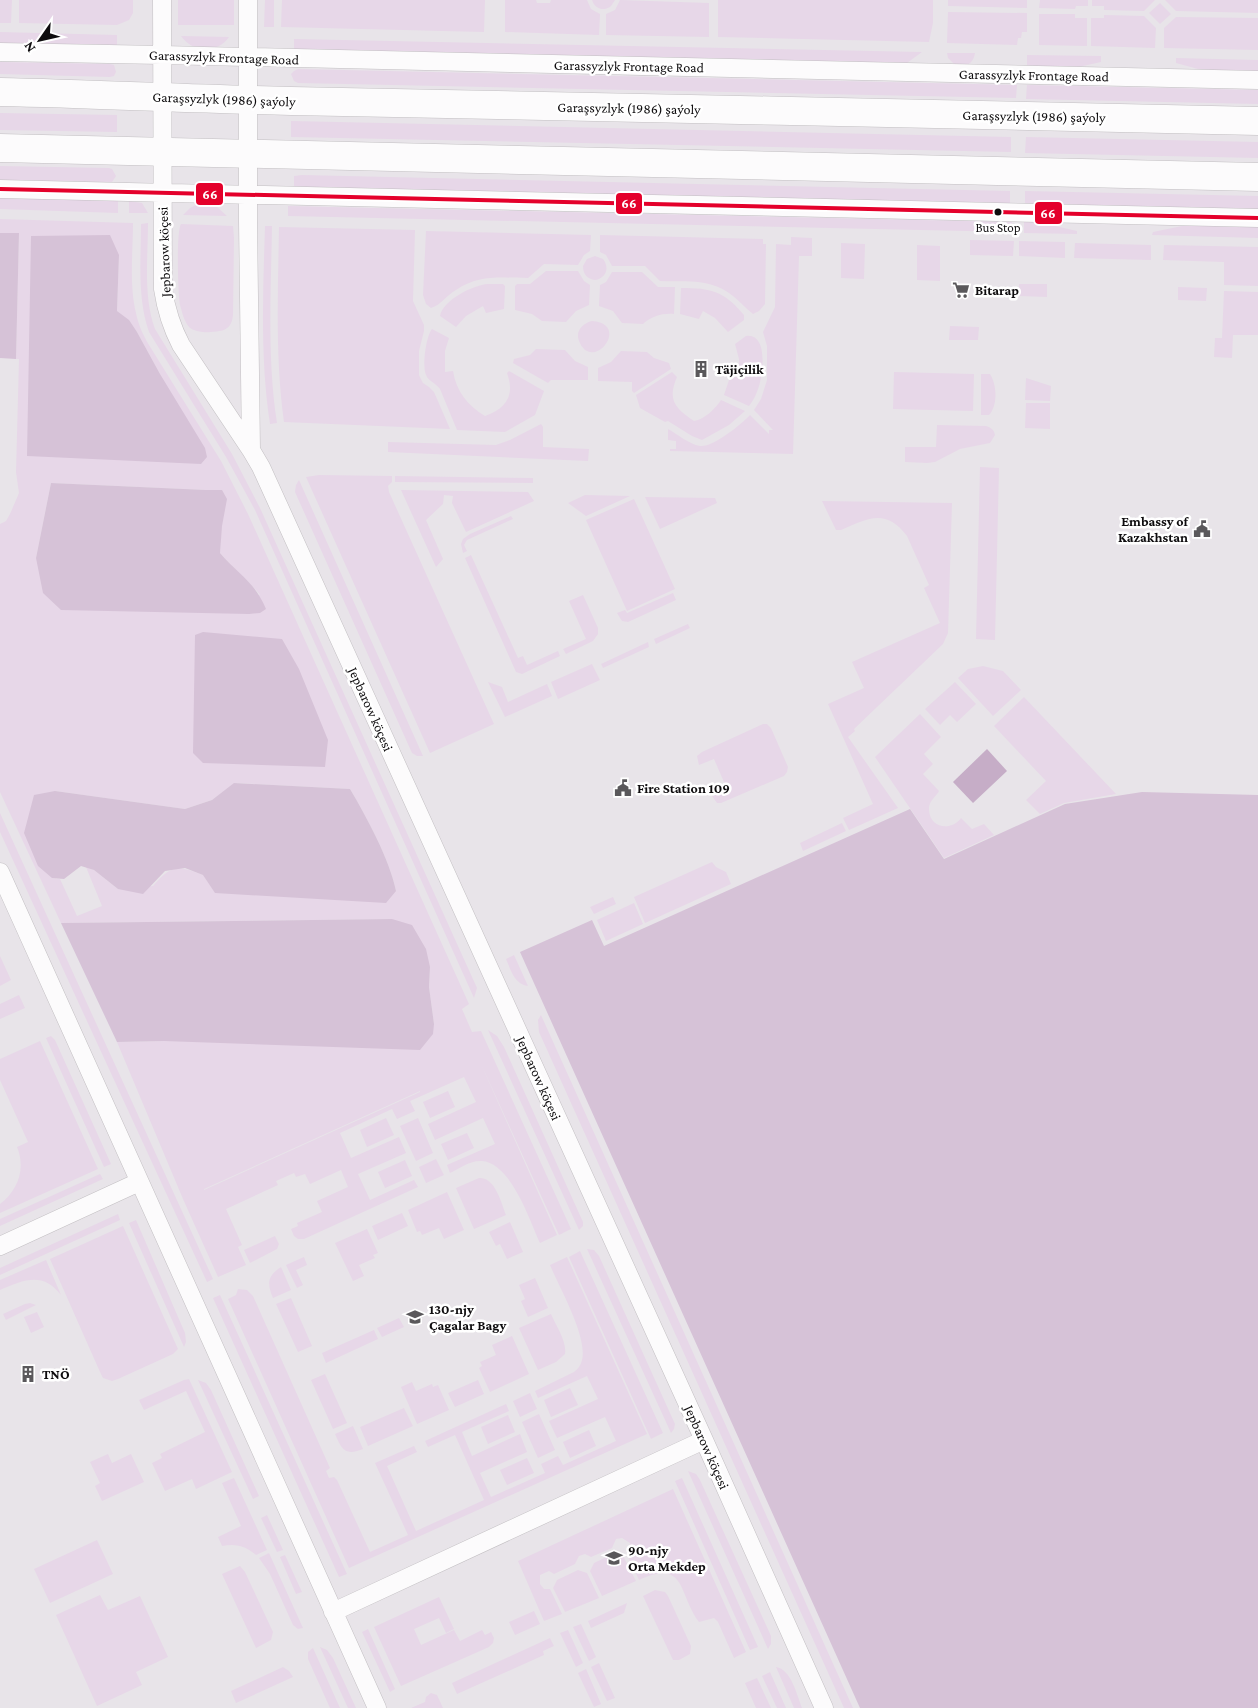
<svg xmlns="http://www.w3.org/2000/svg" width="1258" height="1708" font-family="'Crimson Pro',serif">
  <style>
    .green { fill: #e7d7e8; fill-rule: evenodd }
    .forest { fill: #d6c2d7 }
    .water { fill: #c6adc7 }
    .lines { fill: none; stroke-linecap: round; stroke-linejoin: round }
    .street-casing { stroke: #c2bfc2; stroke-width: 19 }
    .primary-casing { stroke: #c2bfc2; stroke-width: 29 }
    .street { stroke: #fcfbfc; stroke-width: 18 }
    .primary { stroke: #fcfbfc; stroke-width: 28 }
    .bus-1-casing { stroke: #fff; stroke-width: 8 }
    .bus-1 { stroke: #e4002b; stroke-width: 4 }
    .bus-dot { fill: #0e0c0e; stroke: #fff; stroke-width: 2 }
    .labels { text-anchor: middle; stroke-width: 5; stroke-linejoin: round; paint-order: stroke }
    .bus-label { font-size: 13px; fill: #0e0c0e; stroke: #fff }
    .street-label { font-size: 14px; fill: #0e0c0e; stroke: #fff }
    .poi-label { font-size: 14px; font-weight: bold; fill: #0e0c0e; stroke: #fff; text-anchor: start }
    .line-badge { stroke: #fff; stroke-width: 2 }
    .badge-label { font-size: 14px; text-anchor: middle; font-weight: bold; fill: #fff }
  </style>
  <rect width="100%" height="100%" fill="#e8e4e9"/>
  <!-- green -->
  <path class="green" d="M0,0h12l-1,23h-11z
    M19,0h114v13l-4,7 -12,5 -98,-2z
    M178,0h56v25h-56z
    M265,0h9v27h-10z
    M282,0h203l-1,32 -203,-5z
    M505,0h31l1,3h13l1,-3h36l4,9 9,5 -1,21 -94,-3z
    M592,0h23l-4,6c-7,6 -16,3 -19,-6z
    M620,0l89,3v34l-103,-2v-21l9,-4z
    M718,0h215v23l-4,19 -211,-5z
    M948,0h79v8l-79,-2z
    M1040,0h48v6h-12l-1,3 -36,-1z
    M1092,0h63l-11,11 -40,-1v-4h-12z
    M1165,0h93v13l-82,-2z
    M1160,3l11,11 -11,10 -11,-11z
    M948,12l79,1v19h-5l-1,6h-3l-1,7 -70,-2z
    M1039,14h36v4h12v28l-48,-1z
    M1104,15l40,1 12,12 -1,20 -64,-2v-28h13z
    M1176,17l82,1v32l-94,-2v-20z
    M0,32l117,3v10l-117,-2z
    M181,36l48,1c-12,17 -36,16 -48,-1z
    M294,39l628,13 -15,11 -613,-11z
    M947,53h28c-2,12 -9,13 -19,13l-8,-8z
    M1027,55l74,1v6l-32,7 -42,-1z
    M1176,58l82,2v13l-49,-1 -33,-9z
    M0,62l110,2 4,1 2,7 -2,4 -4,1 -110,-3z
    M298,69l719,16 -1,13 -718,-15 -4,-2 -3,-7 3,-3z
    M1027,85l231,5v14l-232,-5z
    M0,113l117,2v17l-117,-2z
    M291,121l720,16v15l-720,-15z
    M1026,137l232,5v16l-233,-5z
    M0,166l109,2 3,1 4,7 -4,6h-3l-109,-2z
    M302,175l708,16v13l-716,-17v-11z
    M1025,191l233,5v14l-233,-5z
    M0,197l118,4v12l-118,-4z
    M129,201l13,2 6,10h-19z
    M200,203l16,3 11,10 -44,-1 7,-7z
    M288,206l724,16v10l-724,-16z
    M0,219l133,4c0,28 -4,62 3,90 2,11 7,22 13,32l72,116 27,53 221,490 -7,5 10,23 9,-1 90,198 -12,6 -78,-171 76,171 -17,8c-10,-22 -29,-80 -58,-82 -11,-1 -22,7 -32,12l-3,-8 48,-21 -12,-26 -48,22 -7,-16 48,-22 -12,-25 -54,24 5,10 -18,8 -5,-10 -52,24 11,25 48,-21 7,16 -48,21 12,26 44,-20 4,7 -114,52h-6l-4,-3 -3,-7 7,-3 -1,-3 25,-11 -5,-11 31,-14 -7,-17 -31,14 -5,-10 -9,3 -2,-4 -18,8 2,4 -52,24 16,36 -4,2 8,18 -28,12 -35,-78 -66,-157 46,-1 271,-17 -5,-37 1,-20 -38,-48 -331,4 -61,-131v-268l6,-3 4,-7 9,-21 -3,-21 3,-113h-3l3,-126h-19zM32,236l87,19 -2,56 20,21 23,42zM51,483l155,7h16l-2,63c13,15 28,27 40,42l-224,-37zM235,783l115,6c16,27 40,71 46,102l-193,-16c-25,-10 -32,-10 -50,11l-35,3 -24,-19 -8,-3 16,39 -25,10 -17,-37 -8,-1 3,-87 130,18 27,-9zM420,1091v1l-216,98v-1z
    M1024,221l18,2 35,8v3l-53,-1z
    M148,223c0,34 -5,73 7,106l77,125 28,54 217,480 -3,10 -219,-488 -29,-53 -77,-125c-12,-35 -8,-72 -8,-108z
    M181,224l52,2 1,12 -1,77c-1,9 -4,15 -14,16 -8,2 -24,2 -30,-4 -5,-6 -7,-15 -9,-22 -2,-11 -4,-74 1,-81z
    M1196,225l62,2v11l-106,-3 1,-3 29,-6z
    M265,226h7c-1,65 -5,133 5,197l-7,1c-10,-65 -7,-132 -5,-198z
    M279,227l136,3 -2,71 11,24v6l-5,20v24l4,8 6,4 5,5 16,37 -166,-7c-9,-64 -6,-131 -5,-195z
    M426,231l165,4 -1,16 -6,4 -6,10 -34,-1 -16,14c-28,0 -48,-4 -72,12 -9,5 -15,15 -25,18l-5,-4 -3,-9z
    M600,235l163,4v5h3l-1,60 -6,7 -6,3c-8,-6 -15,-15 -24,-21 -21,-15 -44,-11 -69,-12l-15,-15h-33l-6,-11 -6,-3z
    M791,237l21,1v18h-13l-6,198 -123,-3v-2h6v-8l-8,-1v-11c9,5 21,15 32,17 12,2 42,-22 50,-31l19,19v-4h4l-19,-20 7,-11 6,-19v-34l-4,-14 12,-25 1,-63 15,1z
    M970,240l44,1 -1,15 -43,-1z
    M1019,241l46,1v16l-46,-2z
    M841,243l24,1 -1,35 -23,-1z
    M1075,243l76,2v15l-77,-2z
    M917,245l23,1v35l-23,-1z
    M1164,245l94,2v39l-34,-1v-23l-61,-2z
    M595,256l8,3c7,9 3,19 -8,21 -8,-1 -12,-6 -12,-14l4,-7z
    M546,271h32l6,10 6,4 -1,20 -13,6 -10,11 -24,-1 -10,-7 -17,-4v-24l2,-2h13z
    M612,272h30l16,15h17l-1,27c-10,-1 -23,2 -31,10l-21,-1 -9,-12 -14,-5 1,-21 6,-3z
    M488,284h15l2,2 -1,23 -18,4 -3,-7 -17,10 -10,11 -16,-11c3,-16 33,-31 48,-32z
    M1019,284h28v13l-28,-1z
    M1178,287l29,1 -1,13 -28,-1z
    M681,288c30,0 43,3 63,27v5l-16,12 -13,-14 -12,-7 -4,8 -19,-5z
    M1224,291l34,1v43h-25l-1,23 -18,-1 1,-19h7z
    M592,321c40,3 0,53 -13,20 -4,-10 4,-18 13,-20z
    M950,326l29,1 -1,13h-29z
    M432,329l17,9 -4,13v21l8,-1c3,20 15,35 32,45 22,-8 30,-21 22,-43l2,-2 35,20 -9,24 -30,17 -48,-2 -17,-41c-4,-6 -12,-8 -14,-14 -4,-8 0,-39 6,-46z
    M746,336c23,-3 17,40 12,53 -2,6 -5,12 -9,17l-25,-11 6,-18h9v-18l-4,-15z
    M536,349l29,1 10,11 13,6v13h-37l-3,3 -35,-20 1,-4 16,-4z
    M621,351l26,1 7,6 15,5 2,6 -37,24 -2,-2v-9l-34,-1v-13l13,-6z
    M672,372l5,5c-10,23 -2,31 17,44 11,-2 21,-12 27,-21l24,11 -16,14 -27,15 -10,-4 -24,-15 -3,1 -25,-14 -4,-13z
    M894,372l80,2 -1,37 -80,-2z
    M981,374h9c7,11 8,31 -1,41h-8z
    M1026,378l25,8 -1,15 -25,-1z
    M1026,403h24v26l-25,-1z
    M541,424l2,3v20l46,2 -1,12 -200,-9v-10l108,3 14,-5z
    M937,425l49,1c6,2 8,4 9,9l-5,8 -30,6 -25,13 -8,1 -22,-1v-15h31z
    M980,467l19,1 -4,172 -19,-1z
    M319,475l73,1v6l-4,4 1,6 105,232 -64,29 -124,-276z
    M395,476l138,2v5l-138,-1z
    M299,480l124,276h-6l-5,-3 -117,-261 1,-7z
    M401,490l127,2 6,9 -68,31 -14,-29 1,-7 -9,-1 -1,9 -17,16 17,39 -7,8z
    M585,495l45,1 -44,20 -18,-13z
    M645,497l70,1 2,5 -57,26z
    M634,499l41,90 -48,22 -41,-91z
    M822,501l130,2 -4,130 -5,11 -89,85 1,2 -7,6 50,71 -49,22 -6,-12 30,-14 -45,-100 36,-16 -12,-26 88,-39 -16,-35 5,-3 -22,-49c-21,-28 -39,-18 -66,-6h-5z
    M511,516l2,3 -46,21 -3,5 3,6 -4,2 -2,-9 2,-5 7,-5z
    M471,555l47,103 5,-2 4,9 31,-14 2,5 -38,18 -6,-2 -51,-114z
    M673,593l3,7 -48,22 -6,-1 -5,-8 8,-3 2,3z
    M583,595l15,33v6l-5,7 -27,13 -3,-5 23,-10 -17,-38z
    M688,624l2,4 -34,16 -2,-5z
    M648,642l1,5 -46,21 -2,-4z
    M592,664l8,16 -42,19 -7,-17z
    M983,666l20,5 18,19 -28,26 -35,-38 10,-9z
    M488,682l14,5 6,15 39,-18 5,12 -47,21z
    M955,682l21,22 -19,18 -7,-7 -10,10 -15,-16z
    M1024,697l92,97 -52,9 -24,11 -14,-14 20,-19 -52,-55z
    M920,714l21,23 -17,17 9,10 -10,10 16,17c-2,5 -11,10 -10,19 1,19 23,21 32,8l11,11 12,-5 10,11 -50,23 -69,-101z
    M763,724h4l4,4 17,39 -1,5 -3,4 -63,27h-4l-5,-7 15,-7 -13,-30 -15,6 -2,-9 5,-4z
    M0,813l213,466 -6,3 -207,-450z
    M842,823l4,8 -43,20 -3,-8z
    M712,862l4,5 10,5 5,12 -86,39 -11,-26z
    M613,897l3,7 -22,10 -4,-7z
    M634,903l9,21 -37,17 -9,-21z
    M514,955l14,31c-14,-2 -17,-16 -22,-27z
    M0,956l11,24 -11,6z
    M19,995l6,13 -25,11v-15z
    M541,1015l312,693h-9l-305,-676 -1,-12z
    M488,1030l9,6 7,11 79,175v4l-4,4z
    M51,1036l4,4 56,124 -7,3 -58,-129z
    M40,1041l58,128 -98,44v-9c18,-14 26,-35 17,-57l11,-5 -28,-62v-21z
    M448,1091l7,16 -25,11 -7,-16z
    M386,1118l8,17 -27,12 -7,-17z
    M418,1118l15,35 -17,8 -16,-35z
    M467,1133l7,15 -26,12 -7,-16z
    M436,1159l8,16 -18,8 -7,-16z
    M405,1160l7,16 -27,12 -7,-16z
    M100,1174l3,5 -103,47v-7z
    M479,1178c16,-1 22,24 27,37l-32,14 -18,-41z
    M447,1192l17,38 -20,9 -5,-11 -17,7 -2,-4 -3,1 -9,-22z
    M402,1213l6,13 -30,14 -6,-14z
    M118,1214l2,6 -120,55v-7z
    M136,1220l49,113 1,9 -2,5 -55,-124z
    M510,1222l13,30 -16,7 -7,-15 -4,2 -7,-14z
    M123,1226l55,123 -5,5 -55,25 -6,2 -9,-3 -3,-6 -50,-113z
    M367,1229l11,24 -5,2 2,3 -16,7 5,11 -11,5 -18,-38z
    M275,1236l4,8 -2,5 -27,14 -6,-13z
    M587,1249l7,1 5,6 76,168 -1,5 -3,4z
    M580,1251l83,182 -12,6 -82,-182z
    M304,1257l3,8 -11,5 7,15 -6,3 -11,-23z
    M567,1257l80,177 -298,134 -121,-269 8,-4 2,-6 9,1 6,6 77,172 -4,3 3,7 5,-1 3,3 33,72 38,-17 -33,-72 39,-17 3,6 -30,14 29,65 68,-31 -29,-65 -27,12 -3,-6 81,-37 3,7 -47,21 10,24 48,-22 7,18 -47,21 11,24 54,-24 -4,-9 17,-8 5,9 53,-24 -11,-24 -48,21 -8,-17 49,-22 -11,-23 -49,22 -3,-7 39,-19c4,-3 7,-7 8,-12 6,-23 -23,-73 -32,-95z
    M46,1260l15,35c-18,-24 -38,-15 -61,-5v-10z
    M281,1267l10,23 -18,8c-6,-14 -6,-22 8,-31z
    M535,1278l13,30 -20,9 -7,-16 4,-2 -6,-14z
    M220,1295l127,279 -8,3 -126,-279z
    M291,1298l21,48 -14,6 -22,-48z
    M30,1303l6,2 -30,15 -3,-6 22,-10z
    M37,1312l7,15 -13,6 -7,-16z
    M551,1314c5,12 16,27 14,40l-9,8 -18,8 -19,-42z
    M399,1318l5,9 -22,10 -5,-9z
    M374,1330l4,9 -52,24 -4,-10z
    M512,1336l17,38 -39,18 -11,-24 3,-2 -2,-4 16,-7 -4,-10z
    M325,1374l22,49 -14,6 -22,-49z
    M189,1379l43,93 -36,17 -4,-10 -27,12 -13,-28 10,-5 -2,-4 45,-22 -19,-41 -42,19 -5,-10 45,-20z
    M198,1380l8,3 5,7 48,106 -6,3z
    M478,1380l6,14 -29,13 -7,-14z
    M412,1382l4,9 16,-7 1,3 5,-2 11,25 -32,14 -16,-37z
    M570,1388l8,17 -27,12 -7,-17z
    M530,1393l7,16 -17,8 -7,-16z
    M404,1408l9,18 -45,20 -8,-19z
    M539,1414l16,36 -17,8 -16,-36z
    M508,1415l7,17 -27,12 -7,-17z
    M353,1426l10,23c-18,7 -21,1 -28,-15z
    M589,1430l7,16 -26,12 -7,-16z
    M108,1454l4,9 19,-9 13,28 -42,19 -7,-15 5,-3 -10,-21z
    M527,1458l7,15 -27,12 -7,-15z
    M688,1471l8,3 4,6 71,156v8l-3,5z
    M234,1478l33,72 -11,5c-10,-9 -20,-12 -34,-9l-4,-9 23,-11 -19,-43z
    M682,1478l76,169 -8,3 -75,-169z
    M673,1489l73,163 -12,6 -16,-36 -4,-4 -15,4c-21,-27 -12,-64 -60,-42l-12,-26 3,-5v-6l-8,-5 -6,1 -4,9 -21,9 -6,-3 -6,2 -4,8 -21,10 -5,-3 -9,4v9l4,5h6l12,25 -18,7 -26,-60z
    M267,1515l16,35 -6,2 -16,-34z
    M97,1540l16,34 -63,29 -16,-34z
    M269,1553l34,75 -5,1 -5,-4 -23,-51 -11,-16z
    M615,1553l8,3 13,25 -34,15 -12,-25 4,-8z
    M285,1555l17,37 -6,2 -16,-37z
    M240,1566l5,6 28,60 -2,8 -15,8 -34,-74z
    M578,1570l9,3 12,25 -34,14 -12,-24 4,-8z
    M655,1590l10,2 3,4 23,50 -1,8 -11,6h-6l-30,-64z
    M100,1595l8,15 32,-14 28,61 -32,15 6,13 -45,21 -41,-91z
    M439,1597l15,32 -8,4 -7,-15 -25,11 7,16 33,-15 6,11 22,-11 3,5 6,-3 3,6 -1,5 -4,4 -88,39 -27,-59z
    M627,1603l-3,10 -33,15 -3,-7z
    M534,1611l6,13 -25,11 -6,-13z
    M581,1624l15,33 -7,4 -16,-34z
    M368,1629l27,60 -5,3 -28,-60z
    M568,1630l15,33 -7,4 -16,-34z
    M550,1638l4,8 -11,5 1,4 -87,39 -5,-11z
    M320,1647l7,3 6,8 23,50h-8z
    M313,1648l27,60h-10l-22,-49v-7z
    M599,1663l16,35 -8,3 -16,-34z
    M283,1667l6,4 4,6 -57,26 -5,-12z
    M776,1667c15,2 21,28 26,41h-8z
    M586,1669l15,35 -7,3 -16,-34z
    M770,1672l16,36h-9l-15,-32z
    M757,1678l14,30h-15l-11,-25z
    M431,1693l6,2 6,13h-32l14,-6 1,-5z"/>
  <!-- forest -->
  <path class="forest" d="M0,233h19l-3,126 -16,-1z
    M110,235l9,20 -2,56 12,9 8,12 23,42 45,74 2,9 -6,7 -174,-8 4,-220z
    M51,483l155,7h16l5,9 -5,27 -2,27c18,21 35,29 46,56l-6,4 -11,1 -188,-4 -18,-17 -7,-35z
    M203,632l79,7 17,30 29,71 -3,27 -122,-4 -10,-10 2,-118z
    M234,783l116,6c16,27 40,71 46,102l-10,12 -171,-10 -12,-18 -18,-7 -20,3 -22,23 -25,-5 -24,-19 -13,-4 -17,13 -12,-1 -14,-12 -14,-33 10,-38 21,-4 130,18 27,-9z
    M1142,792l116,3v913h-398l-340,-756 72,-32 12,26 306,-137 34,50 121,-55z
    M392,919l20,6 14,24 4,18 -1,20 5,37 -1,10 -13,16 -256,-9 -47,1 -56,-119z"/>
  <!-- water -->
  <path class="water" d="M987,749l20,22 -34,32 -20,-21z"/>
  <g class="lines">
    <!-- street casing -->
    <g class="street-casing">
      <path id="street" d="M162,0l1,289c3,20 8,37 18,56l70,105 10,17 443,973 120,268
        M248,0v221l3,229
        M0,52l162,3 1096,25
        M0,189l1258,29
        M0,872l377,836
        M0,1246l139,-64
        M333,1612l371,-172"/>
    </g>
    <!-- primary casing -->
    <g class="primary-casing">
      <path id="primary" d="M0,92c97,2 194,7 291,9 322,7 645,12 967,20
        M0,148l1258,29"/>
    </g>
    <!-- street -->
    <use href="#street" class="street"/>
    <!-- primary -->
    <use href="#primary" class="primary"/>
    <!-- bus-1 casing -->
    <g class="bus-1-casing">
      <path id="bus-1" d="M0,189l1258,29"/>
    </g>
    <!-- bus-1 -->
    <use href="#bus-1" class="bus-1"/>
  </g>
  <!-- icons -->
  <defs>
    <g id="supermarket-bare" transform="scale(1.35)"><path d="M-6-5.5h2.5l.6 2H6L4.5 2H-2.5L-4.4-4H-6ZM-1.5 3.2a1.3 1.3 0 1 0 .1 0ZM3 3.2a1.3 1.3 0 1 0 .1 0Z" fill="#5a585b" stroke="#fff" stroke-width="2.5" paint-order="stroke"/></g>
    <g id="building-bare" transform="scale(1.35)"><path d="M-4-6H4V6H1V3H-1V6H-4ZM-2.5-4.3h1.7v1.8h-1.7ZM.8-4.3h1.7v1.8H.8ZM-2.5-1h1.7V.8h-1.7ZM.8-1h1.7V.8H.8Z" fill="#5a585b" stroke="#fff" stroke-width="2.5" paint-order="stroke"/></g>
    <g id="civic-bare" transform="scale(1.35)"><path d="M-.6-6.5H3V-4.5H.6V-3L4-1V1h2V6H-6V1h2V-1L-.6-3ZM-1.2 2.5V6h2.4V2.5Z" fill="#5a585b" stroke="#fff" stroke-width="2.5" paint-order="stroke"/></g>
    <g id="school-bare" transform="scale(1.35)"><path d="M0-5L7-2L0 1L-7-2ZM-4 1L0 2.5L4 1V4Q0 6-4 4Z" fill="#5a585b" stroke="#fff" stroke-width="2.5" paint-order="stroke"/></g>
  </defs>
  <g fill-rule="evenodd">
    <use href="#supermarket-bare" x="961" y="290"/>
    <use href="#building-bare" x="701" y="369"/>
    <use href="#civic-bare" x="1202" y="529"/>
    <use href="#civic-bare" x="623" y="788"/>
    <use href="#school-bare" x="415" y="1317"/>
    <use href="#building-bare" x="28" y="1374"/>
    <use href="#school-bare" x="614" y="1558"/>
  </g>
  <!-- markers -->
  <circle class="bus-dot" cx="998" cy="212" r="4.5"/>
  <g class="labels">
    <!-- bus labels -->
    <g class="bus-label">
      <text x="998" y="232">Bus Stop</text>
    </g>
    <!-- street labels -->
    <g class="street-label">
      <text transform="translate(224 57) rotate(2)" y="5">Garassyzlyk Frontage Road</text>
      <text transform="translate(629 66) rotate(1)" y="5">Garassyzlyk Frontage Road</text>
      <text transform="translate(1034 75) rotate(1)" y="5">Garassyzlyk Frontage Road</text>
      <text transform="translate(224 99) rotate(2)" y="5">Garaşsyzlyk (1986) şaýoly</text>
      <text transform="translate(629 108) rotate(1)" y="5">Garaşsyzlyk (1986) şaýoly</text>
      <text transform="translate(1034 116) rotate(1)" y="5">Garaşsyzlyk (1986) şaýoly</text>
      <text transform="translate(164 252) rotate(-92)" y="5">Jepbarow köçesi</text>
      <text transform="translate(371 709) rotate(66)" y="5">Jepbarow köçesi</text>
      <text transform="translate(539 1078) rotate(66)" y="5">Jepbarow köçesi</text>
      <text transform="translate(707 1447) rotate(66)" y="5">Jepbarow köçesi</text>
    </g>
    <!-- poi labels -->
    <g class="poi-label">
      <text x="975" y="295">Bitarap</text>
      <text x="715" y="374">Täjiçilik</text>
      <text x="1188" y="526" text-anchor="end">Embassy of<tspan x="1188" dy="16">Kazakhstan</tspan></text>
      <text x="637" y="793">Fire Station 109</text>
      <text x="429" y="1314">130-njy<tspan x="429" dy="16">Çagalar Bagy</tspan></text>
      <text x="42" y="1379">TNÖ</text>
      <text x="628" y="1555">90-njy<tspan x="628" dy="16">Orta Mekdep</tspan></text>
    </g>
  </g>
  <g class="line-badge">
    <rect x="195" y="182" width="29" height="24" rx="5" fill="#e4002b"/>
    <rect x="615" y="192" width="28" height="23" rx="5" fill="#e4002b"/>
    <rect x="1034" y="201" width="29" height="24" rx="5" fill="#e4002b"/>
  </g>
  <g class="badge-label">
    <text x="210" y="199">66</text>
    <text x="629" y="208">66</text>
    <text x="1048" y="218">66</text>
  </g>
  <!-- north arrow -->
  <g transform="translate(40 40) rotate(236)" stroke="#ffffff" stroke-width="4" paint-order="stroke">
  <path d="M0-4L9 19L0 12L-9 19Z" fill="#0e0c0e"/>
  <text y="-8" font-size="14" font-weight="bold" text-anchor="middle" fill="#0e0c0e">N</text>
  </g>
</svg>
